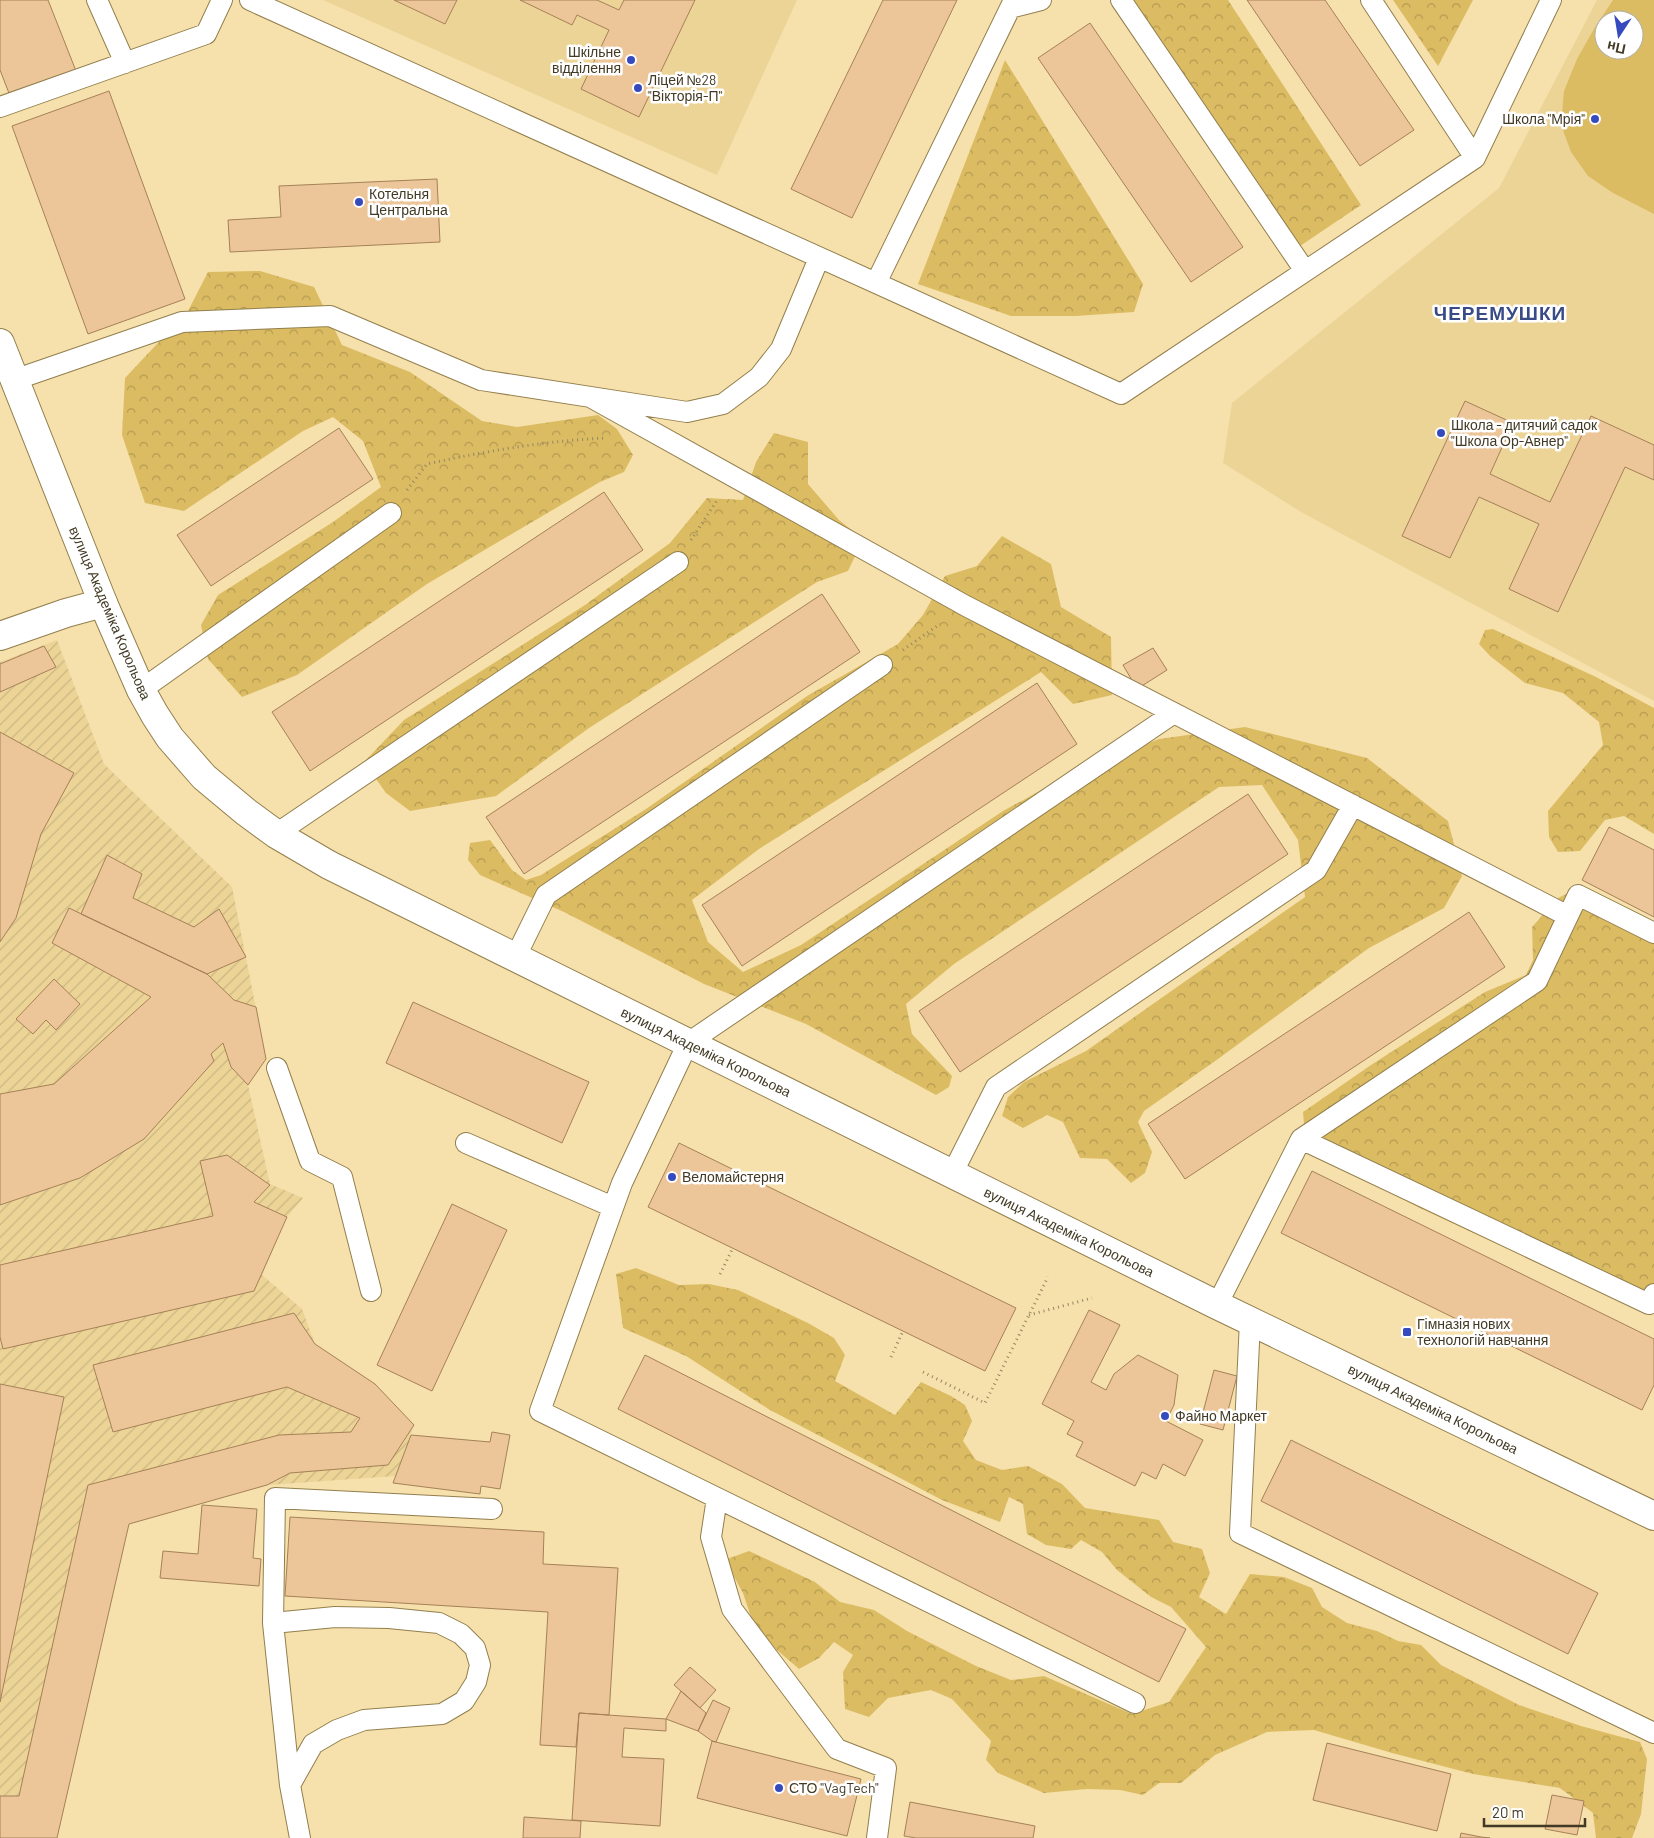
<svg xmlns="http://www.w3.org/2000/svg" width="1654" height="1838" font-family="Barlow,sans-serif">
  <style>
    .built { fill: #ecd497; fill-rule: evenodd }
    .industrial { fill: url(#industrial-furrows) }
    .forest { fill: url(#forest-crowns) }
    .garden { fill: #dcbc63; fill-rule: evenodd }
    .building { fill: #ecc599; stroke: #a58157 }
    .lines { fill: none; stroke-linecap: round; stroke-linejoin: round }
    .lane-casing { stroke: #927f4d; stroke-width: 22 }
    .street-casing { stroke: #927f4d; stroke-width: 30 }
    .secondary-casing { stroke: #927f4d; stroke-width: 30 }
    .path { stroke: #948662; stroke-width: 3; stroke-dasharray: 1 4; stroke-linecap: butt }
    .lane { stroke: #fff; stroke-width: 20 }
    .street { stroke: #fff; stroke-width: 28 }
    .secondary { stroke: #fff; stroke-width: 28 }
    .poi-dot { fill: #354bbd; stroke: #fff; stroke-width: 2 }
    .labels { text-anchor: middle; stroke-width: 5; stroke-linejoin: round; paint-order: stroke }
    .poi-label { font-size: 14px; fill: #423a24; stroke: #fff; text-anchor: start }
    .street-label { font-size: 14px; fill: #423a24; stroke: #fff }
    .district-label { font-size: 19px; font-weight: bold; letter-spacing: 1px; fill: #394b86; stroke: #fff }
  </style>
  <defs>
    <pattern id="industrial-furrows" width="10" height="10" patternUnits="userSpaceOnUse" patternTransform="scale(1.25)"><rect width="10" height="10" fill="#ecd497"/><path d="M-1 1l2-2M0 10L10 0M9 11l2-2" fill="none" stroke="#ccb782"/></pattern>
    <pattern id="forest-crowns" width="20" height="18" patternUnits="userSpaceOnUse" patternTransform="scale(1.25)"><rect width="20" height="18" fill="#dcbc63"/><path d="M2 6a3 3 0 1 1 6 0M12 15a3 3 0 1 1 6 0" fill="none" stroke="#b49a51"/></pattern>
  </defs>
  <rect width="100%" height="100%" fill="#f6e1ac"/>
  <!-- built -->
  <path class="built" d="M323,0h474l-80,175z
    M1597,0h57v701l-353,-189 -78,-49 9,-60 267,-215zM1604,20h30v30h-30z"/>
  <!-- industrial -->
  <path class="industrial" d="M57,640l47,124 128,123 34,172 -18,26 22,99 33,14 -16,19 -25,58 40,34 13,35 60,40 39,41 -18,51 -129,9 -138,39 -72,314h-57v-1176z"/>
  <!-- forest -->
  <path class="forest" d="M1126,0h102l133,205 -61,41z
    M1393,0h80l-35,66z
    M1005,60l138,224 -9,28 -58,4h-65l-93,-32z
    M260,271l54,16 28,58 68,27 72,49 35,6 81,-12 19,14 16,26 -9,17 -24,10 -173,102 -130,91 -55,22 -34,-38 -7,-34 17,-30 115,-73 48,-35 -18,-46 -30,-24 -30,14 -119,80 -39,-8 -23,-68 3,-57 63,-67 20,-39z
    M774,433l34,9v42l31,36 24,19 -15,32 -31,11 -228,146 -93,68 -86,15 -24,-18 -22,-31 40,-42 181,-115 85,-62 37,-45 36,2 13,-38z
    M1002,536l49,28 10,43 50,30 1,58 -39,9 -32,-32 -282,177 -67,51 16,42 35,30 58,-27 202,-134 73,-40 83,-32 86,-12 122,31 81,63 14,55 -18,32 -75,40 -151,111 -74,52 -6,11 14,30 -7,21 -14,10 -24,-24 -27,-1 -17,-36 -16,-7 -24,13 -21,-12 6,-19 16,-15 62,-31 219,-154 -7,-57 -36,-55 -43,2 -265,177 -48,40 6,30 40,42 -3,11 -13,8 -130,-71 -102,-40 -140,-72 -84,-37 -12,-15 2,-17 20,-3 22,30 14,10 15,-5 105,-66 161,-113 91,-52 25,-29 22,-39 32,-10z
    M1493,629l103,48 58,31v126l-30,-18 -19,4 -25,31 -22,1 -9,-15 -1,-26 55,-66 -4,-23 -36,-29 -38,-10 -35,-27 -11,-12 6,-14z
    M1581,887l73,36v364l-5,5 -38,5 -189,-88 -116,-59 -3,-38 68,-47 114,-73 41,-17 7,-15 -1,-33 26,-29z
    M636,1268l43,17 30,-1 29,6 70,33 26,15 11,17 -10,26 60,34 26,-33 30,14 14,9 7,16 -9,20 13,19 26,10 26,-4 34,18 23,24 74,12 14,22 29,7 8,24 -11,24 27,17 24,-40 34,3 28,11 10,19 25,16 30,8 21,10 23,4 20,20 78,40 62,21 59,16 7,17 -6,55 -9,24h-36l-3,-25 -33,-25 -87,-14 -81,-21 -78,-23 -47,2 -52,23 -34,28h-22l-16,12 -23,-5 -33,-1 -43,4 -46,-20 -12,-13 5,-19 -39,-42 -21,-9 -43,8 -19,19 -24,-8 -2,-37 10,-17 -19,-13 -15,16 -20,11 -29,-25 -19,-27 -8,-24 -12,-22 -4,-12 22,-8 66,31 25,20 34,8 33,21 69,35 35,14 33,-4 88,38 37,-12 37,-55 -35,-40 -20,-10 -34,-27 -15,-18 -21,-12 -10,9 -25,-4 -19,-11 -4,-30 -14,-7 -9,25 -58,-22 -172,-90 -84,-54 -63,-28 -7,-54z"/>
  <!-- garden -->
  <path class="garden" d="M1613,0h41v214l-41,-21 -25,-17 -17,-24 -10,-27 3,-34 13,-32 18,-32zM1604,20h30v30h-30z"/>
  <!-- building -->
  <path class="building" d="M0,0h48l30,76 -66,25 -12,-31z
    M394,0h63l-12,24z
    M520,0h77l22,10 5,-10h71l-56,117 -58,-28 28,-59 -32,-15 -5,10z
    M883,0h74l-105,218 -61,-29z
    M1247,0h78l89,130 -54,36z
    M1090,23l153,224 -52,35 -153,-224z
    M109,91l76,208 -97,35 -76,-208z
    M437,179l3,63 -210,10 -2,-32 53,-3 -2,-31z
    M1465,401l48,22 -23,51 60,28 41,-86 63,29v35l-29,-13 -67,145 -49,-23 30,-65 -60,-27 -29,61 -48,-22z
    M339,428l34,51 -162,107 -34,-51z
    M604,492l39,58 -333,221 -38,-59z
    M822,594l38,58 -336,222 -38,-57z
    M44,646l12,21 -56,25v-28z
    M1153,648l14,22 -30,19 -14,-24z
    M1037,683l40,61 -335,222 -40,-61z
    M0,732l74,41 -33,61 -25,84 -16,24z
    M1248,794l40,60 -328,218 -41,-61z
    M1609,827l45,23v67l-72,-37z
    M107,855l35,19 -9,24 61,29 25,-18 27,48 -39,17 -126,-60z
    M69,908l138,66 27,26 22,7 10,52 -18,26 -17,-18 -8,-24 -12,11 3,7 -70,78 -64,39 -80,27v-111l54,-10 97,-87 -99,-54z
    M1469,912l36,55 -320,212 -37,-55z
    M54,979l26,25 -24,26 -10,-10 -13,14 -17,-15z
    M413,1002l176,80 -27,61 -176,-80z
    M679,1143l337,165 -31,63 -337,-164z
    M227,1155l43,30 -16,17 33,15 -33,74 -251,58 -3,-12v-72l213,-49 -13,-55z
    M1312,1171l342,168v46l-12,25 -361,-177z
    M452,1204l55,26 -75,161 -55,-26z
    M1089,1310l31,15 -29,57 15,8 8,-16 24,-19 40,20 -4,30 -8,16 37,19 -18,36 -22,-12 -7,15 -14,-7 -7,14 -59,-30 7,-14 -16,-8 7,-13 -32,-17z
    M294,1313l21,31 60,40 39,41 -26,40 -98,8 -23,12 -138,39 -72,314h-57v-42h19l69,-311 191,-50 72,-3 9,-14 -73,-31 -174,45 -20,-67z
    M645,1355l541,274 -27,53 -541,-273z
    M1214,1370l23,6 -14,54 -23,-6z
    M0,1384l64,13 -64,305z
    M492,1432l18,3 -10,54 -19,-3 -1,8 -87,-11 18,-48 79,7z
    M1291,1440l307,153 -30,61 -307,-153z
    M202,1505l55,4 -4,49 8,1 -2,27 -99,-8 3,-27 35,3z
    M290,1517l254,15 -1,32 75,4 -9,147 -30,-2 -3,34 -36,-2 8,-133 -263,-16z
    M690,1667l26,23 -16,18 -26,-23z
    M681,1691l25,22 -8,18 -32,-12z
    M713,1700l17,8 -14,34 -4,-1 -14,-10z
    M579,1713l87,6v12l-42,-3 -2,29 42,2 -4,67 -88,-6z
    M712,1741l149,38 -14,57 -150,-38z
    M1327,1743l124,31 -14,57 -124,-31z
    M1552,1795l32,6 -7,34 -32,-6z
    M910,1802l125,24 -2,12h-117l-12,-2z
    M524,1817l57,4 -1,17h-57z
    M1461,1833l20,4 9,1h-30z"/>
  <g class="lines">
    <!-- lane casing -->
    <g class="lane-casing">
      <path id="lane" d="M97,0l28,63
        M250,0l626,283 138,-283
        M1121,0l184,271
        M1371,0l104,158
        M1010,8l31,-8
        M0,107l206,-73 16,-34
        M876,283l245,111 354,-236 76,-158
        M14,380l168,-58 148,-6 151,64 206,32 36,-8 36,-27 22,-28 38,-91
        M592,398l374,208 602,310 10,-21 76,38
        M141,690l250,-177
        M276,834l402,-272
        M515,958l31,-63 336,-230
        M277,1068l33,93 32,16 29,114
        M1301,1139l348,165 5,-10
        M466,1143l147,64
        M952,1174l44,-87 320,-217 37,-65
        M1217,1305l84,-166 236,-158 31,-65
        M1250,1321l-10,212 414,200
        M717,1498l-6,39 21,72 105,140 49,19 -9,70
        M273,1623l62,-6 54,1 50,5 22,11 14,14 5,17 -4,17 -12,19 -22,13 -78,6 -27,10 -24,14 -23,41
        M1135,1703l-595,-292 82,-228 66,-140 486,-330
        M300,1838l-10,-53 -17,-162 2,-125 217,11"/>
    </g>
    <!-- street casing -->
    <g class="street-casing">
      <path id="street" d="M0,636l66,-23 37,-10"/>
    </g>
    <!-- secondary casing -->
    <g class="secondary-casing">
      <path id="secondary" d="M0,343l103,260 38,87 14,25 15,23 34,39 42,35 30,22 53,31 888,440 437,211"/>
    </g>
    <!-- path -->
    <path class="path" d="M407,490l20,-26c59,-13 118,-23 178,-26
      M691,540l27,-41
      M903,650l37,-26
      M720,1274l13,-26
      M1029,1315l63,-17
      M891,1357l12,-26
      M923,1372l62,31 63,-126"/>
    <!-- lane -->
    <use href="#lane" class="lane"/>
    <!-- street -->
    <use href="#street" class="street"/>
    <!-- secondary -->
    <use href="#secondary" class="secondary"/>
  </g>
  <!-- markers -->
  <g class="poi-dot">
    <circle cx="631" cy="60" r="5"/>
    <circle cx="638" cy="88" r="5"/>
    <circle cx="1595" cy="119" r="5"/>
    <circle cx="359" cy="202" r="5"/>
    <circle cx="1441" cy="433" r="5"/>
    <circle cx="672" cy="1177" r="5"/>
    <rect x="1402" y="1327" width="10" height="10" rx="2.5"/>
    <circle cx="1165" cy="1416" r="5"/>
    <circle cx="779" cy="1788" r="5"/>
  </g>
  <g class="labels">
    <!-- poi labels -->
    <g class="poi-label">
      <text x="621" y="57" text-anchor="end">Шкільне<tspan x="621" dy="16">відділення</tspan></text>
      <text x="648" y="85">Ліцей №28<tspan x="648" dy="16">"Вікторія-П"</tspan></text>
      <text x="1585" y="124" text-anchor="end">Школа "Мрія"</text>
      <text x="369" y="199">Котельня<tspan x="369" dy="16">Центральна</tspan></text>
      <text x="1451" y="430">Школа - дитячий садок<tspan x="1451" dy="16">"Школа Ор-Авнер"</tspan></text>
      <text x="682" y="1182">Веломайстерня</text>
      <text x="1417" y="1329">Гімназія нових<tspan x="1417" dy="16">технологій навчання</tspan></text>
      <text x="1175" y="1421">Файно Маркет</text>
      <text x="789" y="1793">СТО "VagTech"</text>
    </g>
    <!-- street labels -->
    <g class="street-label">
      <text transform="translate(110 613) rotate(67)" y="5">вулиця Академіка Корольова</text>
      <text transform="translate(706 1052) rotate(26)" y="5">вулиця Академіка Корольова</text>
      <text transform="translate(1069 1232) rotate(26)" y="5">вулиця Академіка Корольова</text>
      <text transform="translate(1433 1409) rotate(26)" y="5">вулиця Академіка Корольова</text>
    </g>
    <!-- district labels -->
    <g class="district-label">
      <text x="1500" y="320">ЧЕРЕМУШКИ</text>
    </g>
  </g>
  <!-- north arrow -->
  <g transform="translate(1619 35) rotate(192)"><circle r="24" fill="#ffffff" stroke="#b3b0a7"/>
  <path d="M0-4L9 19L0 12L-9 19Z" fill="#354bbd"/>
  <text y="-8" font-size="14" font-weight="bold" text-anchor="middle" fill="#423a24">Пн</text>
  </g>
  <!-- scale -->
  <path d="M1484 1818v8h101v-8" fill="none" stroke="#423a24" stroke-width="2.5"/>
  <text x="1492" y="1818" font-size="15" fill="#423a24" stroke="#ffffff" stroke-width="4" paint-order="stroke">20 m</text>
</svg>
